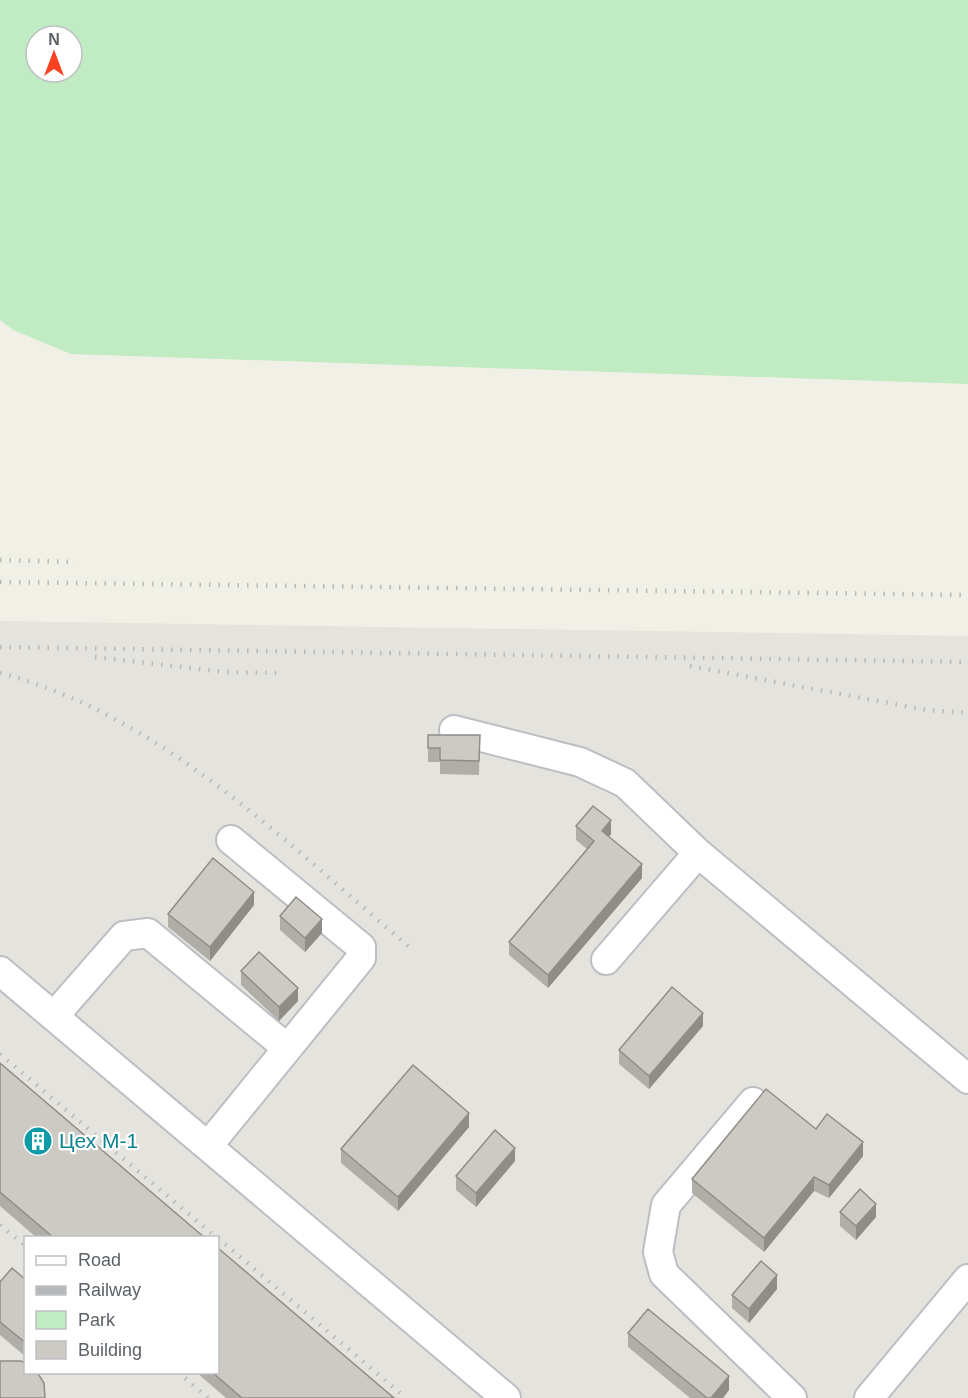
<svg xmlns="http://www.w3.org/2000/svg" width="968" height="1398" font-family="Arial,sans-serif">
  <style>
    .industrial { fill: #e5e3de; fill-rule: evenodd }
    .green { fill: #c1ebc3; fill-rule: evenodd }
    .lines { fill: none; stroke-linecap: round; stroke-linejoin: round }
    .minor-casing { stroke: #bbbec3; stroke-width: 32 }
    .minor { stroke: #fff; stroke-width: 28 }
    .rail { stroke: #b7b8b9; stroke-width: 4.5; stroke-dasharray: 1.5 8; stroke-linecap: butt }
    .wall { fill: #b0aea8 }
    .shaded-wall { fill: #908d88 }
    .building { fill: #cdcac3; stroke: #908d88; stroke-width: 1.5 }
    .labels { text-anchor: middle; stroke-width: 4.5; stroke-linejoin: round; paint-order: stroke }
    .culture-label { font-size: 21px; fill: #0d838f; stroke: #fff; text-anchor: start }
  </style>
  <rect width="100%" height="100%" fill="#f1f0e6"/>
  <!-- industrial -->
  <path class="industrial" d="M0,621l968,15v762h-968zM26,1238h192v134h-192z"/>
  <!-- green -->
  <path class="green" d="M0,0h968v384l-897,-30 -58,-24 -13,-10zM36,36h36v36h-36z"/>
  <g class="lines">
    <!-- minor casing -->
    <g class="minor-casing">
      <path id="minor" d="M454,730l126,32 45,21 73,70 270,226
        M606,960l92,-107
        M0,971l506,427
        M54,1016l70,-80 24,-3 139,115
        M753,1102l-87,103 -8,47 6,22 128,124
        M208,1146l153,-188v-11l-130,-107
        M869,1398l99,-119"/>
    </g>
    <!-- minor -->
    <use href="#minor" class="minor"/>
    <!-- rail -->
    <path class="rail" d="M0,560l76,2
      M0,582l968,13
      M0,647l968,15
      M95,657l130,15 58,1
      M690,666l236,44 42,3
      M0,673c162,42 289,173 414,278
      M0,1054l217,184
      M0,1225l26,21
      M218,1238l188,160
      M178,1372l30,26"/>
  </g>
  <!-- wall -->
  <path class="wall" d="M428,735h52l-1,40 -39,-1v-12h-12z
    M576,826l35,8 -2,3 33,41 -94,110 -39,-33v-13l78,-93 -11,-9z
    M254,905l-44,56 -42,-34v-13z
    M280,916l42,17 -17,19 -25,-22z
    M241,971l57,30 -19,20 -38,-36z
    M703,1026l-54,63 -30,-25v-14z
    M0,1063l205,175h-168l-37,-32z
    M469,1127l-71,84 -57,-48v-14z
    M816,1129l47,27 -34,42 -15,-7 -50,61 -72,-59v-14z
    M515,1161l-39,46 -20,-17v-14z
    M840,1212l36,5 -20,23 -16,-14z
    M26,1280v77l-26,-22v-53z
    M777,1289l-28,34 -17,-15v-13z
    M628,1333l101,57 -6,8h-33l-62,-51z
    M196,1372h22l176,26h-168z"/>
  <!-- shaded-wall -->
  <path class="shaded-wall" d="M611,820v14l-9,11v-14z
    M642,864v14l-94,110v-13z
    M254,892v13l-44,56v-14z
    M322,919v14l-17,19v-14z
    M298,988v13l-19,20v-14z
    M703,1013v13l-54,63v-13z
    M469,1113v14l-71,84v-14z
    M863,1142v14l-34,42v-13z
    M515,1148v13l-39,46v-14z
    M814,1177v14l-50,61v-14z
    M876,1204v13l-20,23v-14z
    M777,1275v14l-28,34v-14z
    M729,1376v14l-6,8h-12z"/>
  <!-- building -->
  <path class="building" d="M428,735h52l-1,26 -39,-1v-12h-12z
    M593,806l18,14 -9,11 40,33 -94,111 -39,-33 85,-101 -18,-15z
    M213,858l41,34 -44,55 -42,-33z
    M296,897l26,22 -17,19 -25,-22z
    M259,952l39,36 -19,19 -38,-36z
    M672,987l31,26 -54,63 -30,-26z
    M0,1063l205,175h-151l-54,-46z
    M413,1065l56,48 -71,84 -57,-48z
    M766,1089l50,40 11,-15 36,28 -34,43 -15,-8 -50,61 -72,-59z
    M495,1130l20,18 -39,45 -20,-17z
    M860,1189l16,15 -20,22 -16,-14z
    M218,1248l176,150h-152l-30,-26h6z
    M761,1261l16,14 -28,34 -17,-14z
    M12,1268l14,12v63l-26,-21v-40z
    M648,1309l81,67 -18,22h-4l-79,-65z
    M0,1361h21l5,2v9h11l7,11 1,15h-45z"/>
  <!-- icons -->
  <defs>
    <g id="building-disc" transform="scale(1.5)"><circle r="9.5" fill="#0f9aa8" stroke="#fff"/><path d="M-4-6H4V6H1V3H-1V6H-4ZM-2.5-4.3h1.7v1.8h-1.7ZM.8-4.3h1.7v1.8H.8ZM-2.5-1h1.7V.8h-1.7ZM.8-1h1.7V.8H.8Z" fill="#fff"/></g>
  </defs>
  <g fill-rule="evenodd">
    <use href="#building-disc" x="38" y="1141"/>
  </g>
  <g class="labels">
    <!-- culture labels -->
    <g class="culture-label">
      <text x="59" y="1148">Цех М-1</text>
    </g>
  </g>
  <!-- legend -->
  <rect x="24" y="1236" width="195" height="138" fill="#ffffff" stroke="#bec0c3" stroke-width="1.5"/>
  <rect x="36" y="1256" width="30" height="9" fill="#ffffff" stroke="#bec0c3" stroke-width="1.5"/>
  <text x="78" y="1266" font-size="18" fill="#5d6268">Road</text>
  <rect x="36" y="1286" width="30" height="9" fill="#b7b8b9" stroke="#bec0c3" stroke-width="1.5"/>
  <text x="78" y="1296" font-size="18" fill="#5d6268">Railway</text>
  <rect x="36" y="1311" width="30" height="18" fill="#c1ebc3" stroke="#bec0c3" stroke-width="1.5"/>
  <text x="78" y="1326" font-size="18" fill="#5d6268">Park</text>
  <rect x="36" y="1341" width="30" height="18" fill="#cdcac3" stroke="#bec0c3" stroke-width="1.5"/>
  <text x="78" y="1356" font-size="18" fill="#5d6268">Building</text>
  <!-- north arrow -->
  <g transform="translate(54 54)"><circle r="28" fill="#ffffff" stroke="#bec0c3" stroke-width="1.5"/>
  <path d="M0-4.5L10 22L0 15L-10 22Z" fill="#fb4122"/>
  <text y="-9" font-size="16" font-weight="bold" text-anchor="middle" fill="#5d6268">N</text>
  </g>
</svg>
